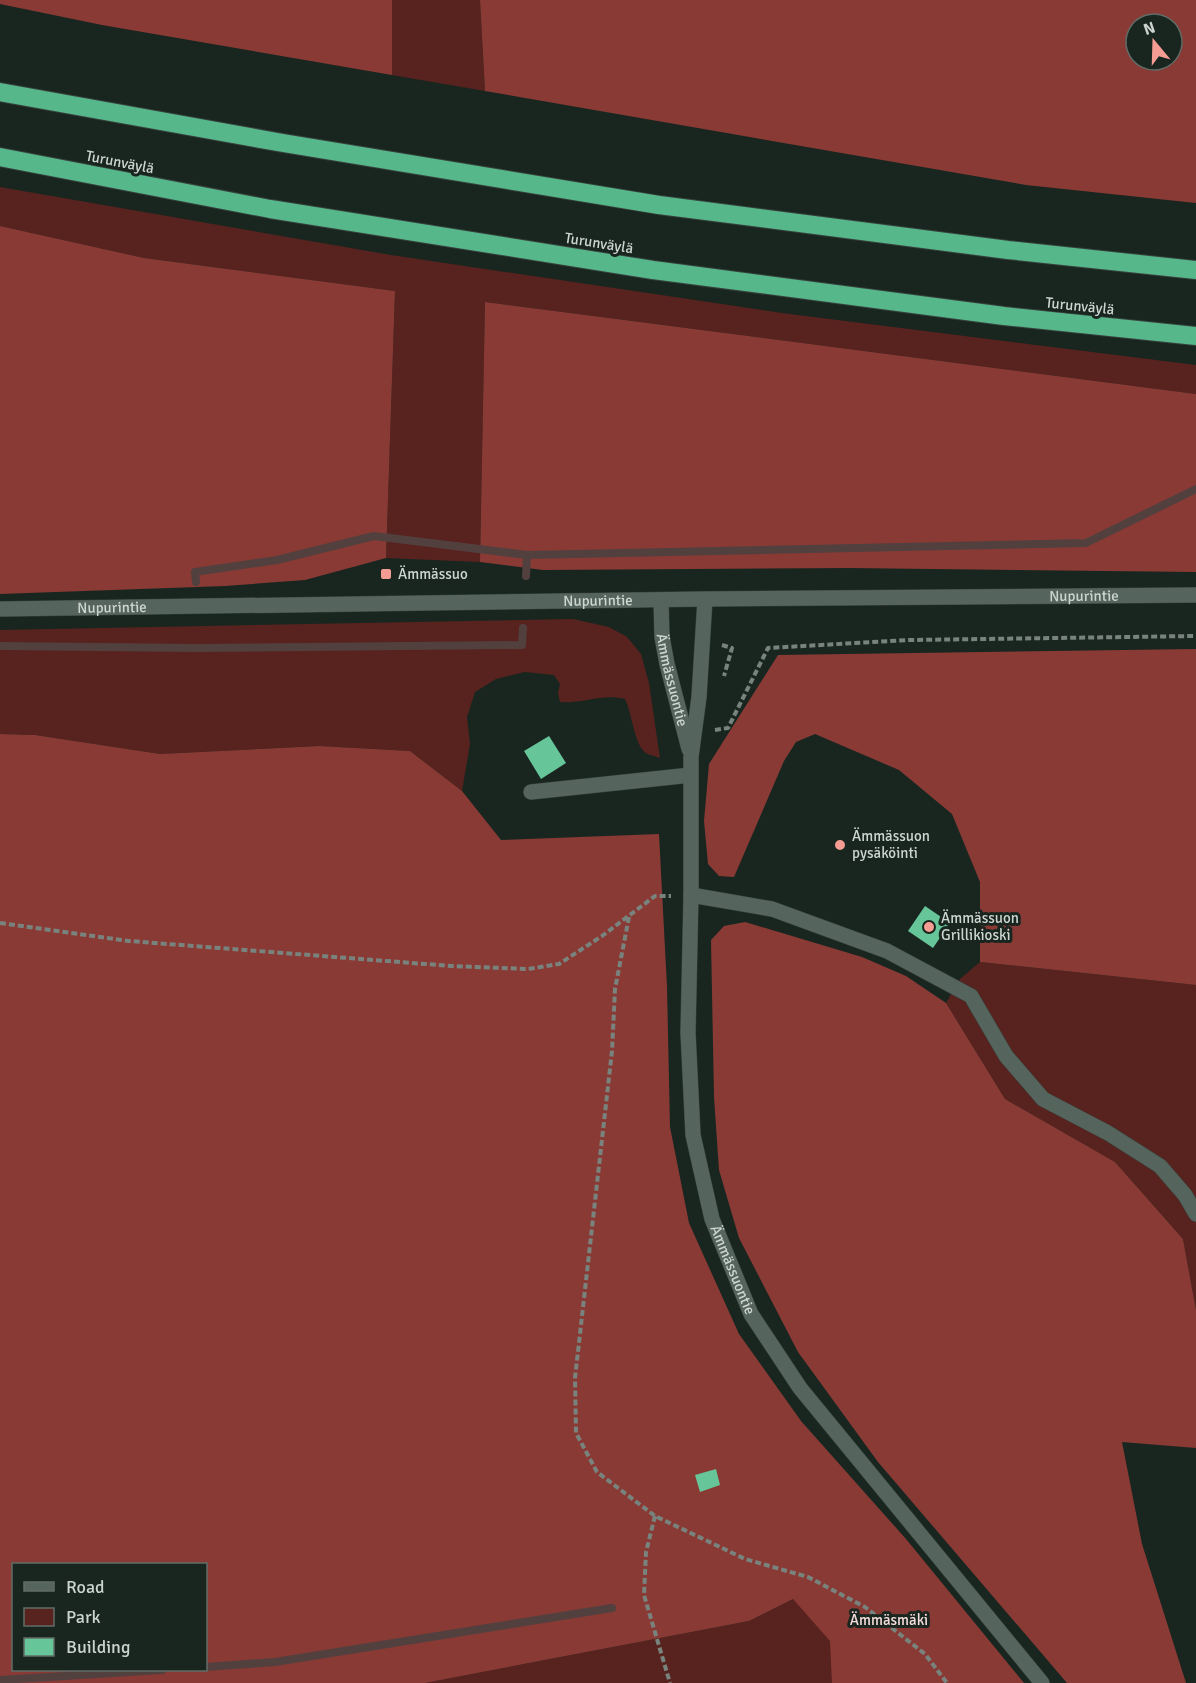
<svg xmlns="http://www.w3.org/2000/svg" width="1196" height="1683" font-family="Signika,sans-serif">
  <style>
    .green { fill: #58221e }
    .forest { fill: #8a3a35; fill-rule: evenodd }
    .lines { fill: none; stroke-linecap: round; stroke-linejoin: round }
    .stream { stroke: #52403f; stroke-width: 8 }
    .building { fill: #66c599 }
    .lane-casing { stroke: #38423d; stroke-width: 16 }
    .street-casing { stroke: #38423d; stroke-width: 16 }
    .secondary-casing { stroke: #38423d; stroke-width: 16 }
    .highway-casing { stroke: #38423d; stroke-width: 20 }
    .path { stroke: #79837e; stroke-width: 4; stroke-dasharray: 6 3; stroke-linecap: butt }
    .lane { stroke: #55645c; stroke-width: 15 }
    .street { stroke: #55645c; stroke-width: 15 }
    .secondary { stroke: #55645c; stroke-width: 15 }
    .highway { stroke: #56b78b; stroke-width: 18 }
    .poi-dot { fill: #f59c93; stroke: #192620; stroke-width: 2 }
    .labels { text-anchor: middle; stroke-width: 6; stroke-linejoin: round; paint-order: stroke }
    .street-label { font-size: 15px; fill: #cdd5d1; stroke: #192620 }
    .poi-label { font-size: 15px; fill: #cdd5d1; stroke: #192620; text-anchor: start }
    .park-label { font-size: 15px; fill: #f6ddda; stroke: #192620 }
  </style>
  <rect width="100%" height="100%" fill="#192620"/>
  <!-- green -->
  <path class="green" d="M392,0h88l5,91 -93,-16z
    M0,187l391,68 391,58 414,52v29l-711,-92 -5,260 -94,-4 9,-267 -251,-33 -144,-32z
    M573,619l36,8 18,10 14,17 8,29 11,75c-5,-2 -11,-3 -14,-5 -12,-8 -14,-41 -21,-54 -23,-6 -42,5 -65,3l-2,-9 2,-9 -6,-9 -29,-3 -29,7 -21,13 -8,25 3,27 -8,47 -52,-40 -91,-5 -159,8 -125,-19 -35,-1v-104z
    M980,962l216,23v325l-13,-71 -68,-77 -110,-63 -59,-96 14,-24z
    M793,1599l231,84h-599l324,-62z"/>
  <!-- forest -->
  <path class="forest" d="M0,0h392v75l-290,-50 -102,-21z
    M480,0h716v203l-170,-18 -541,-94zM1136,24h36v36h-36z
    M0,226l144,32 251,33 -9,267 -81,22 -80,6 -225,8z
    M485,302l711,92v178l-348,-4 -305,2 -63,-8z
    M1196,649v336l-216,-23v-80l-28,-68 -53,-44 -84,-36 -19,8 -12,19 -50,116 -15,-1 -11,-12 -4,-43 5,-57 69,-109z
    M0,734l35,1 125,19 159,-8 91,5 52,40 39,49 158,-6 8,153 3,140 19,96 50,111 62,87 105,118 118,144h-192l-2,-42 -37,-42 -44,22 -324,62h-425zM14,1564h192v106h-192z
    M745,922l117,35 44,19 40,27 59,96 110,63 68,77 13,71v138l-74,-6 20,102 44,139h-119l-189,-221 -80,-110 -59,-114 -20,-68 -5,-73 -3,-157 13,-14z"/>
  <g class="lines">
    <!-- stream -->
    <path class="stream" d="M526,576l1,-21
      M196,582l-1,-10 82,-12 97,-24 153,19 559,-12 110,-54
      M0,646l197,2 325,-3 1,-17
      M206,1667l69,-5 337,-54
      M0,1680l162,-10"/>
  </g>
  <!-- building -->
  <path class="building" d="M549,736l17,27 -25,16 -17,-28z
    M925,906l25,17 -17,25 -25,-17z
    M716,1469l4,16 -20,7 -5,-17z"/>
  <g class="lines">
    <!-- lane casing -->
    <g class="lane-casing">
      <path id="lane" d="M531,792l160,-17
        M691,895l81,14 115,42 84,45 35,60 37,43 65,34 52,33 25,29 11,19"/>
    </g>
    <!-- street casing -->
    <g class="street-casing">
      <g id="street">
        <path id="s1" d="M705,599l-6,98 -8,60v138l-3,138 5,102 19,84 39,95 49,74 242,295"/>
        <path id="s2" d="M661,600l1,37 5,27 22,85"/>
      </g>
    </g>
    <!-- secondary casing -->
    <g class="secondary-casing">
      <g id="secondary">
        <path id="s3" d="M0,609l705,-10 491,-4"/>
      </g>
    </g>
    <!-- highway casing -->
    <g class="highway-casing">
      <path id="highway" d="M0,92l283,51 376,62 349,45 188,20
        M0,157l270,52 383,61 351,46 192,20"/>
    </g>
    <!-- path -->
    <path class="path" d="M722,645l10,3 -8,28
      M715,730l13,-2 40,-80 141,-8 287,-4
      M629,917l-14,72 -3,62 -37,327 1,55 21,39 58,44 90,43 63,18 57,30 60,47 22,29
      M0,923l129,18 322,25 77,3 31,-5 43,-28 53,-40h16
      M655,1516l-9,36 -2,43 26,88"/>
    <!-- lane -->
    <use href="#lane" class="lane"/>
    <!-- street -->
    <use href="#street" class="street"/>
    <!-- secondary -->
    <use href="#secondary" class="secondary"/>
    <!-- highway -->
    <use href="#highway" class="highway"/>
  </g>
  <!-- markers -->
  <g class="poi-dot">
    <rect x="380" y="568" width="12" height="12" rx="3"/>
    <circle cx="840" cy="845" r="6"/>
    <circle cx="929" cy="927" r="6"/>
  </g>
  <g class="labels">
    <!-- street labels -->
    <g class="street-label">
      <text transform="translate(120 162) rotate(11)" y="5">Turunväylä</text>
      <text transform="translate(599 243) rotate(9)" y="5">Turunväylä</text>
      <text transform="translate(1080 306) rotate(6)" y="5">Turunväylä</text>
      <text dy="5" stroke="none"><textPath href="#s3" startOffset="1084">Nupurintie</textPath></text>
      <text dy="5" stroke="none"><textPath href="#s3" startOffset="598">Nupurintie</textPath></text>
      <text dy="5" stroke="none"><textPath href="#s3" startOffset="112">Nupurintie</textPath></text>
      <text dy="5" stroke="none"><textPath href="#s2" startOffset="81">Ämmässuontie</textPath></text>
      <text dy="5" stroke="none"><textPath href="#s1" startOffset="678">Ämmässuontie</textPath></text>
    </g>
    <!-- poi labels -->
    <g class="poi-label">
      <text x="398" y="579">Ämmässuo</text>
      <text x="852" y="841">Ämmässuon<tspan x="852" dy="17">pysäköinti</tspan></text>
      <text x="941" y="923">Ämmässuon<tspan x="941" dy="17">Grillikioski</tspan></text>
    </g>
    <!-- park labels -->
    <g class="park-label">
      <text x="889" y="1625">Ämmäsmäki</text>
    </g>
  </g>
  <!-- legend -->
  <rect x="12" y="1563" width="195" height="108" fill="#192620" stroke="#616c67" stroke-width="1.5"/>
  <rect x="24" y="1582" width="30" height="9" fill="#55645c" stroke="#616c67" stroke-width="1.5"/>
  <text x="66" y="1593" font-size="18" fill="#cdd5d1">Road</text>
  <rect x="24" y="1608" width="30" height="18" fill="#58221e" stroke="#616c67" stroke-width="1.5"/>
  <text x="66" y="1623" font-size="18" fill="#cdd5d1">Park</text>
  <rect x="24" y="1638" width="30" height="18" fill="#66c599" stroke="#616c67" stroke-width="1.5"/>
  <text x="66" y="1653" font-size="18" fill="#cdd5d1">Building</text>
  <!-- north arrow -->
  <g transform="translate(1154 42) rotate(341)"><circle r="28" fill="#192620" stroke="#616c67" stroke-width="1.5"/>
  <path d="M0-4.5L10 22L0 15L-10 22Z" fill="#f59c93"/>
  <text y="-9" font-size="16" font-weight="bold" text-anchor="middle" fill="#cdd5d1">N</text>
  </g>
</svg>
